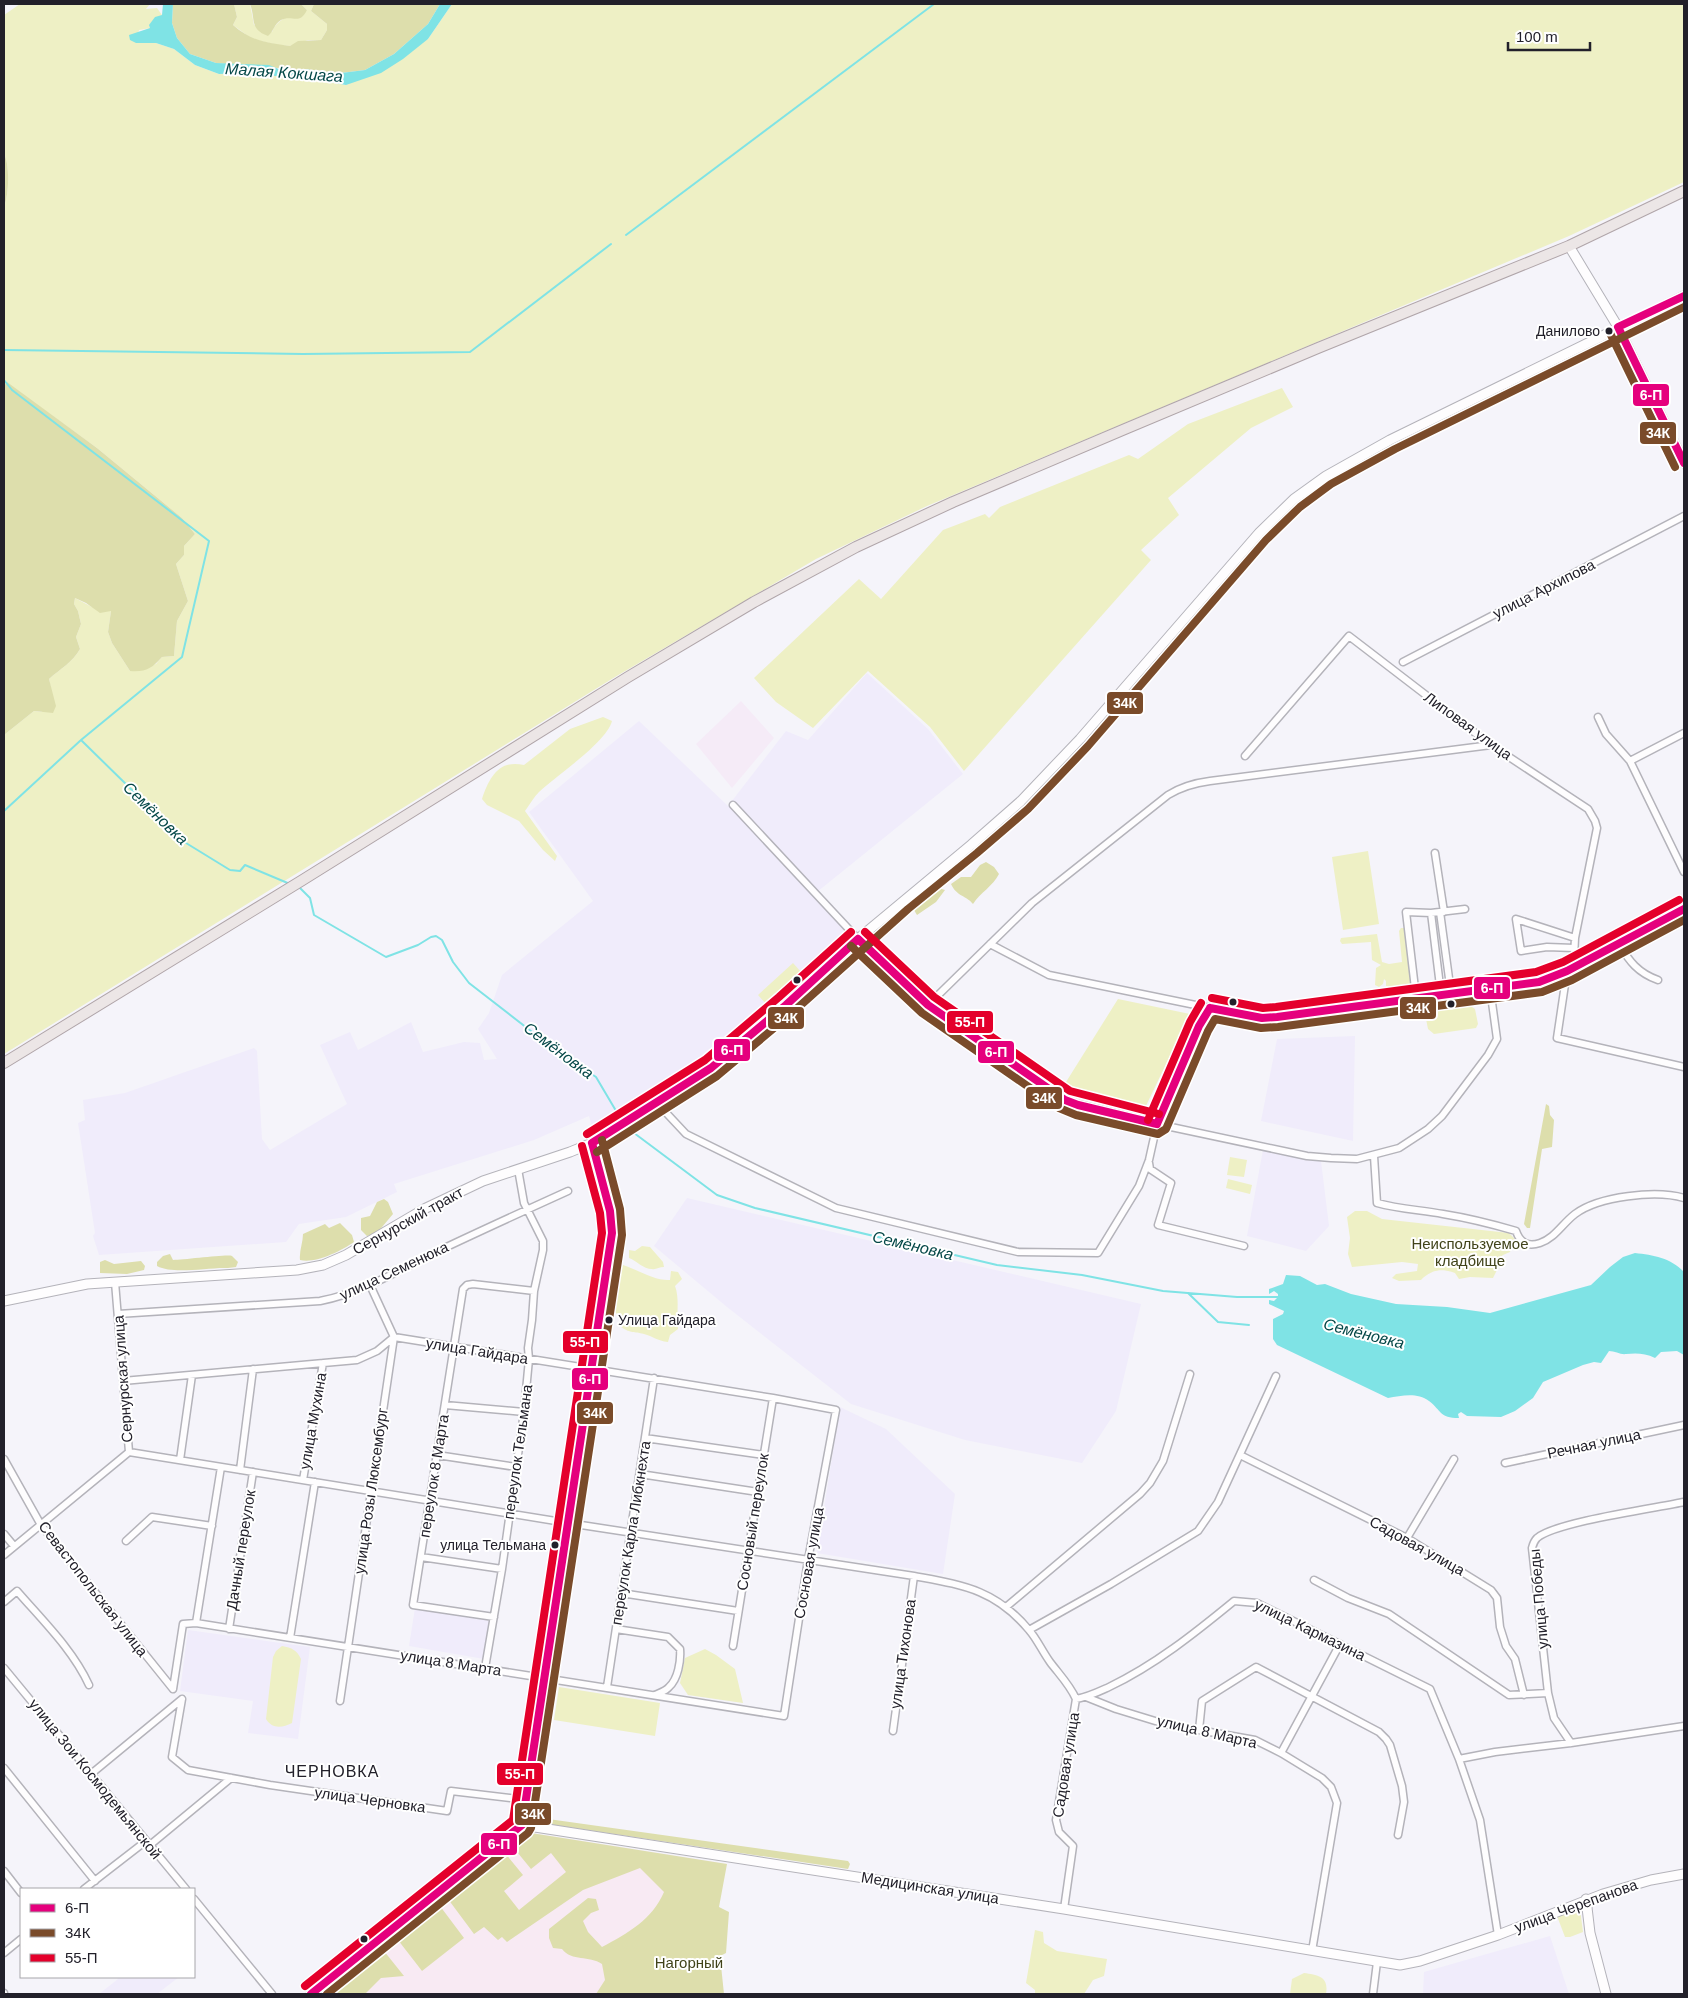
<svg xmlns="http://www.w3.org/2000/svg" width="1688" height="1998" font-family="Arial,sans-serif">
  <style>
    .commercial { fill: #f5ebf7 }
    .built { fill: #f0ecfb }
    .medical { fill: #f8eaf3 }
    .green { fill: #eef0c5 }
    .forest { fill: #dddeac }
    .water { fill: #7fe3e5 }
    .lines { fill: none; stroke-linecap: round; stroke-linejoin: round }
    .stream { stroke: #7fe3e5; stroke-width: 2 }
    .street-casing { stroke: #b4b3ba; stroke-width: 9 }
    .secondary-casing { stroke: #b4b3ba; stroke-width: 11 }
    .primary-casing { stroke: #b0a5a9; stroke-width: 12 }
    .street { stroke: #fefdfe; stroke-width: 6 }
    .secondary { stroke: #fefdfe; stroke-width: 9 }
    .primary { stroke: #ece6e6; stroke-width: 10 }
    .bus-1-casing { stroke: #fff; stroke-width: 11 }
    .bus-2-casing { stroke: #fff; stroke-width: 11 }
    .bus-3-casing { stroke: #fff; stroke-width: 11 }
    .bus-1 { stroke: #e5007d; stroke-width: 8 }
    .bus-2 { stroke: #7a4b2a; stroke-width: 8 }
    .bus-3 { stroke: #e4002b; stroke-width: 8 }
    .bus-dot { fill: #22202a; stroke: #fff; stroke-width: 2 }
    .labels { text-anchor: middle; stroke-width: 4; stroke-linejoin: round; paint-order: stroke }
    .bus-label { font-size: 14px; fill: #22202a; stroke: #fff; text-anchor: end }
    .street-label { font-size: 15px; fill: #22202a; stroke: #fff }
    .park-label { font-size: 15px; fill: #41431a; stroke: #fff }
    .water-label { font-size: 16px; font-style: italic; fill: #054848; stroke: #fff }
    .neighbourhood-label { font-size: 16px; letter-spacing: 1px; fill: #22202a; stroke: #fff }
    .line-badge { stroke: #fff; stroke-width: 2 }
    .badge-label { font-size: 14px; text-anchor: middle; font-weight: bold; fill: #fff }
  </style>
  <rect width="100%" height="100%" fill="#f5f4fa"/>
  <!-- commercial -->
  <path class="commercial" d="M741,701l33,37 -42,50 -36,-44z"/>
  <!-- built -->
  <path class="built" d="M867,673l61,56 35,45 -146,118 34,45 -142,122 -116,71 -4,-14 -55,24 -140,44 3,8 -51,25 -47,7 -13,18 -187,13 -6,-19 2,-3 -17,-110 7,-3 -2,-20 42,-7 129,-45 3,3 5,88 8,11 77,-46 -27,-59 30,-13 8,18 53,-28 12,30 41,-10 16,1 4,17 13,-1 -19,-30 11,-16 13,-38 91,-74 -64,-89 110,-91 89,85 58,-75 22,9z
    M1355,1036l-2,105 -92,-20 16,-82z
    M1263,1150l58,11 8,65 -23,25 -59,-15z
    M687,1198l454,106 -25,107 -34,52 -117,-23 -114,-36 -124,-97 -73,-61z
    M840,1407l46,22 69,65 -12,80 -126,-21z
    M415,1608l76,13 -7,38 -75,-13z
    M188,1630l122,17 -12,92 -50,-6 5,-32 -73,-10z
    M1550,1936l19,58h-146l1,-22z
    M117,1977h62l-22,17h-58l19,-15z"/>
  <!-- medical -->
  <path class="medical" d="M531,1833l196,31 -102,130h-294z"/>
  <!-- green -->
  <path class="green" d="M20,4h130l-4,5 11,-1 5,7 -11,13 -12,2 -3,13h20l18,6 21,16 24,9 33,-1 31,4 25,1 38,7 82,-46 24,-35h1232v178l-115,54 -642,270 -111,53 -201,118 -611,377v-319l30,-24 8,1 9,-23 -2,-10c11,-10 24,-17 31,-30l-4,-12 5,-13 -3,-13 -4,-7 1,-6 17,9 19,4 -3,21 4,11 18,28 26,-7 6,-7 12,-1 3,-35 11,-20 -12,-37 8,-9v-9l11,-12 -13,-16 -85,-70 -90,-65 -3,3v-180c5,-10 6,-42 0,-52v-139z
    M234,4h16l4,21 18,7c6,-15 21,-17 35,-22l-6,-6h13l-3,7 16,13v6l-6,10h-13l-18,6 -12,-1 -26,-6 -19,-14 4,-8z
    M1282,388l11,19 -42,21 -83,70 11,17 -38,35 10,10 -187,211 -34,-44 -62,-56 -55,57 -37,-26 -22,-24 105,-99 22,20 62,-69 42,-16 4,4 11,-11 129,-52 9,4 50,-35z
    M603,717l9,4c-6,22 -55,54 -73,71 -5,5 -9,12 -14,19l32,45 -2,5 -12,-11 -24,-29 -32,-16 -5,-6c7,-21 17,-40 42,-34l46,-36z
    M1368,851l11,73 -36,6 -11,-73z
    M1401,928h5l6,59 -1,2 -3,-4c-8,-2 -14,3 -22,1v-5l-2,-2 -1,5 -4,3 -4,-2 1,-17 5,-3 -9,-5 -1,-18 -29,2 -2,-3 1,-3 36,-4 5,28 7,2 13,-2 -3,-31z
    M793,963l9,10 -35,32 -9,-10z
    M1118,999l72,15 -46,96 -83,-20z
    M1469,1005l6,4 3,15 -2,4 -42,6 -6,-5 -2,-10 4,-8z
    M1230,1157l17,3 -3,17 -17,-2z
    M1228,1179l24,6 -2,9 -24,-6z
    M1355,1211h12l15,8 127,14 6,6 -5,13 -7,3 -7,6 1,9 -4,8 -23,-1 -11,2 -4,-6c-14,-5 -24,-3 -34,7l-22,1 -7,-3 4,-4 21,-3 1,-7 -16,-2 -50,5 -4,-13 2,-16 -3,-21z
    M642,1246l8,1 13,15 1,5c-5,0 -8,3 -12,2 -9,0 -15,-8 -23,-11v-8l6,1z
    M623,1265c15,5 32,16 47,15l1,-9 7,1 4,7 -7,7c5,13 1,29 3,43l-8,6 -2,7c-11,-1 -15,-6 -24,-8 -11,-3 -12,0 -23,-7l-1,-10 -7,-7 -1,-10 3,-27z
    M282,1646c10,2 15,4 19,13l-9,64c-10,5 -20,6 -26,-4l7,-62 3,-6z
    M705,1649l11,6 19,14 8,34 -55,-8 -8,-12 5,-25z
    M559,1687l101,16 -5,33 -101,-16z
    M1578,1907l2,2 3,23 -13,5h-5l-8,-21z
    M1035,1930l8,2 1,11 13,8 50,8 -3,17 -11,4 -9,14h-49v-4l-9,-7z
    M1304,1973c15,2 25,4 22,21h-36l2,-15z"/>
  <!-- forest -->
  <path class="forest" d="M173,4h61l3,13 -4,8c18,16 34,18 57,21l8,-5 23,-1 6,-10v-6l-16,-13 3,-7h126l-12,20 -34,30 -29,16 -32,4 -28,-5 -19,3 -8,-4 -62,-5 -26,-9 -13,-16 -5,-15z
    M250,4h51l6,6c-8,16 -15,4 -26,10 -7,4 -7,11 -13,16 -19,-7 -12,-17 -18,-32z
    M4,154c6,10 5,42 0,52z
    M7,382l90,66 85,70 13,16 -11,12v9l-8,9 12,37 -11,20 -3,35 -12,1c-11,12 -16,15 -32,14l-18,-28 -4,-11 3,-21 -11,2 -14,-10 -11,-5 -1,6 4,7 3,13 -5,13 4,12c-7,13 -20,20 -31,30l7,27 -3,7 -19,-2 -30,24v-349z
    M986,862l8,5 5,7c-6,12 -19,19 -26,30 -7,-9 -16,-7 -22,-20l10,-7h10l9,-12z
    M938,888l7,2 -9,12 -19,13 -3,-5z
    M1546,1104l3,2 1,9 4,5 -2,27 -10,2 -12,79h-3l-3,-4z
    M384,1199l4,3 5,12 -16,19 -10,3 -6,-6v-12l9,-2 7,-14z
    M340,1223l12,12 2,7c-13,9 -39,22 -54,18 -1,-9 3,-17 3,-26l22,-10 4,4z
    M170,1254l3,6c11,0 54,-6 59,-4 2,2 4,4 6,6l-2,5 -8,1c-20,-1 -54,7 -71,-2v-4l6,-6z
    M105,1260l9,4 27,-3 4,5 -1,4 -17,4 -27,-1v-11z
    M541,1818l307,43 2,3 -2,5 -307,-46 -3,-3z
    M531,1833l196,31 -8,43 10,5 -3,41 -6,3 4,38h-128l9,-14 -3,-16c-13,-9 -30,-2 -40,-15l-9,-1 -4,-10v-9l39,-31 8,1 3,11 -8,3 -8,8 5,11 14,15c26,-14 50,-27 62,-55l-24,-24 -57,22 -76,52 -5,-5 -4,3 -14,-13 -10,7 -26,-35 57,-46 18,22 -19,16 15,19 47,-38 -15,-19 -20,16 -18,-22z
    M440,1906l24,32 -42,33 -24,-31z
    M384,1951l20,25 -23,2 -16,16h-34z"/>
  <!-- water -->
  <path class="water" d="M163,4h10l-1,19 5,15 13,16 26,9 53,2 17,7 19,-3 28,5 32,-4 29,-16 34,-30 12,-20h12l-24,35 -25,20 -22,14 -35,12 -38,-7 -25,-1 -31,-4 -33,1 -24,-9 -21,-16 -18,-6h-20l-6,-3 -1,-5 21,-7 -1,-3 6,-8 7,-2z
    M1635,1253c18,2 36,5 49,19v83l-7,-4 -16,1 -6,6c-10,-5 -19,-5 -29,-4 -5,1 -11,-3 -17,-3l-8,12 -7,-1 -11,3 -40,17 -10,16 -18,13 -14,6 -34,-1 -6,-4 -3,2 1,4c-20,0 -17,-7 -30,-17 -12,-9 -28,-5 -41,-3l-111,-53 -4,-6v-20l10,-5 1,-3 -15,-7v-4l5,1 4,-4v-3l-4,-3 -5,3v-5l14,-5 3,-9 14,1 17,9 8,-1 26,10 45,10 51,3 43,6 101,-28 19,-18 13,-10z"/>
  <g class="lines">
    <!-- stream -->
    <path class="stream" d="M626,235l308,-231
      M4,350l299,4 167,-2 141,-108
      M4,380l8,10 197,151 -27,116 -101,83 105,103 44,27 10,1 5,-6 45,19
      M4,811l77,-71
      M300,888l10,10 4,17 72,42 32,-12 13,-8 5,-1 6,4 11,22 16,21 76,59 51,35 26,44
      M626,1127l91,68 38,13 242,57 85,10 81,16 74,6h42
      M1188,1293l30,29 31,3"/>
    <!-- street casing -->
    <g class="street-casing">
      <path id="street" d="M1403,662l281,-146
        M1598,717l8,17 24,27 54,111
        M1245,756l104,-120 142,109 97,64 7,12 2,7 -22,110 -1,20 2,9
        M1630,761l54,-28
        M733,805l125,134
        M1435,853l9,59
        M1440,912l11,81
        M1431,913l34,-4
        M990,944l59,31 161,33
        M1619,944c10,17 19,29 39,36
        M1574,948l-27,-1 -26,4 -5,-32 59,19
        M1567,971l-10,67 127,29
        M1416,997l-10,-85 25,1 10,81
        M928,1005l104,-102 136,-108c13,-8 26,-12 42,-14l281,-36
        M657,1103l29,31 150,74 182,44 80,1 41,-67 10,-26 8,-36 150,32 24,2 26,1 42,-11 29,-19 14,-13 46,-61 9,-16 -7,-51
        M1374,1156l3,47c22,6 44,7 66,11 25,4 49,10 73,17 4,12 12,16 24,12 15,-5 22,-19 35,-29 24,-18 81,-24 109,-16
        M1149,1163l1,6 21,14 -13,42 86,21
        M118,1314l202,-13c41,-8 78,-30 116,-49 44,-21 88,-41 132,-61
        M123,1381l234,-21 20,-9 17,-14 379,61 63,12 -28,150 -24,156 -588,-93 -13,1 -10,65
        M445,1405l79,7
        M645,1438l119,17
        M129,1452l439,71 346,53c48,9 81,13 115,54 8,9 13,21 21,32 9,12 20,23 26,37l-20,121 3,12 14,14 -9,63
        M437,1455l79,12
        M1240,1455l167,83 84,52 6,8 3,29 6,19 9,13 9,36
        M4,1459l37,66 132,164
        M180,1460l12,-85
        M1505,1463l179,-38
        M240,1470l13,-101
        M640,1474l118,18
        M303,1480l20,-117
        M4,1534l10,12
        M1407,1538l47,-79
        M126,1541l26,-24 60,9
        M4,1555l125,-103 -14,-170
        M421,1557l81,12
        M1314,1580l34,18 41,16 120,81 39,-2
        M621,1593l117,18
        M4,1602l13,-11c26,30 56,59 72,94
        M1006,1607l134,-113 10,-11 13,-22 27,-87
        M494,1617l-81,-12 50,-316 4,-4 6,-1 61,7
        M196,1623l25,-156
        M229,1629l24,-157
        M616,1629l52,8 12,12c1,12 -2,30 -11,38 -3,4 -10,6 -14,8
        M1029,1630l82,-46 87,-53 20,-29 58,-126
        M290,1638l25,-156
        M733,1646l40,-248
        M4,1668l182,221
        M485,1668l17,-99 22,-157 5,-53 -1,-11 4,-28 2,-29 9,-41v-9l-19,-38 -6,-34
        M607,1687l47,-309
        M1086,1697l30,12 49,15 90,16 26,13 41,25 9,9 6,16 -25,148
        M182,1699l-10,58 16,13 82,15 177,26 4,-20 75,9
        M1076,1699c12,-2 22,-7 33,-12 46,-22 86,-54 125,-86l23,2 173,86 29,70 21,61 18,115
        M340,1701l54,-364 -24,-52
        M1199,1730l3,-29 54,-34 123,65 7,7 4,6 12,41 2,16 -6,33
        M893,1731l21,-155
        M1571,1743l-17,-25 -6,-25 -16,-145c1,-4 2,-7 5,-10 18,-16 119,-30 147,-36
        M1281,1753l59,-109
        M1459,1759l36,-7 76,-9 113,-17
        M4,1768l91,113
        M91,1774l91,-75
        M150,1845l81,-67
        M4,1871l17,22
        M84,1889l62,-48
        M194,1899l78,95
        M4,1953l17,-14
        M4,1993v1
        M1373,1994l4,-32"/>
    </g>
    <!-- secondary casing -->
    <g class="secondary-casing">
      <path id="secondary" d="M1569,246l49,81 66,136
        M858,939l70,66 137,95 13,5 79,19 42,-98 11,-18 52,10 15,-1 262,-35 28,-11 117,-62
        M4,1301l83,-17 210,-14 26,-5 23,-10 80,-47 57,-27 87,-29 22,-9 99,-61 95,-77 72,-66 113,-94 50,-44 59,-62 179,-206 35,-34 32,-23 64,-36 294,-144
        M522,1825l542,84 336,56 20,-4 78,-26 105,-41 48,-14 33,-6
        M1586,1899l4,34 16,61
        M311,1994l211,-169 90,-592 -2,-22 -18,-68"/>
    </g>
    <!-- primary casing -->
    <g class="primary-casing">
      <path id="primary" d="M4,1063l297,-182 327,-204 126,-75 102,-55 97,-45 172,-73 193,-81 251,-102 115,-55"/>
    </g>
    <!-- street -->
    <use href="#street" class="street"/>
    <!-- secondary -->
    <use href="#secondary" class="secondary"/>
    <!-- primary -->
    <use href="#primary" class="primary"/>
    <!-- bus-1 casing -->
    <g class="bus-1-casing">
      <path id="bus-1" d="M1618,327l66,136
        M1618,327l66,-31
        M858,939l70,66 137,95 13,5 79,19
        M1210,1008l52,10 15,-1 262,-35 28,-11 117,-62
        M1157,1124l42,-98 11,-18
        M592,1143l119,-75 75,-63 72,-66
        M311,1994l211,-169 90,-592 -2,-22 -18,-68"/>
    </g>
    <!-- bus-2 casing -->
    <g class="bus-2-casing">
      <path id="bus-2" d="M1609,331l66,136
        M851,946l71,67 137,95 17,7 82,19 8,-5 42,-98 7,-12 46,9 17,-1 264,-35 30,-12 112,-60
        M597,1152l120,-76 76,-64 115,-103 69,-56 51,-44 60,-63 178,-206 34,-33 31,-23 64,-35 289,-142
        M327,1994l201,-161 3,-5 91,-593 -2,-26 -18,-69"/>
    </g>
    <!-- bus-3 casing -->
    <g class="bus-3-casing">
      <path id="bus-3" d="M865,932l69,65 136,94 89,23
        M1212,998l51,10 13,-1 260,-35 27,-10 116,-62
        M1148,1120l42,-98 11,-19
        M587,1134l118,-74 74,-63 72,-65
        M305,1986l208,-166 89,-587 -2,-20 -18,-67"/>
    </g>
    <!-- bus-1 -->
    <use href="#bus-1" class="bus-1"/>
    <!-- bus-2 -->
    <use href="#bus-2" class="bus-2"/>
    <!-- bus-3 -->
    <use href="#bus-3" class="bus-3"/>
  </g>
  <!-- markers -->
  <g class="bus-dot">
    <circle cx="1609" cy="331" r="4.5"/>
    <circle cx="797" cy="980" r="4.5"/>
    <circle cx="1233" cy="1002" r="4.5"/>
    <circle cx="1451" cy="1004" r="4.5"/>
    <circle cx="609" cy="1320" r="4.5"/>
    <circle cx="555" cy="1545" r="4.5"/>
    <circle cx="364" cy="1939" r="4.5"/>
  </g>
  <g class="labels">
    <!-- bus labels -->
    <g class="bus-label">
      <text x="1600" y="336">Данилово</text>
      <text x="618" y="1325" text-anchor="start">Улица Гайдара</text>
      <text x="546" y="1550">улица Тельмана</text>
    </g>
    <!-- street labels -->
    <g class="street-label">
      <text transform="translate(1544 589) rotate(-27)" y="5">улица Архипова</text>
      <text transform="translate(1468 726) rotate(36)" y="5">Липовая улица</text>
      <text transform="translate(408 1221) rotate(-29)" y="5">Сернурский тракт</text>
      <text transform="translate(394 1271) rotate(-25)" y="5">улица Семенюка</text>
      <text transform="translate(477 1351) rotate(9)" y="5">улица Гайдара</text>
      <text transform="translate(123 1379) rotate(-94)" y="5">Сернурская улица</text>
      <text transform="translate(313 1421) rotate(-80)" y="5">улица Мухина</text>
      <text transform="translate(1594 1444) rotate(-12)" y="5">Речная улица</text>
      <text transform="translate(518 1452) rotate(-82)" y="5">переулок Тельмана</text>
      <text transform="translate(434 1476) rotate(-81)" y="5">переулок 8 Марта</text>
      <text transform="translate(371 1491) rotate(-82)" y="5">улица Розы Люксембург</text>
      <text transform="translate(753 1522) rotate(-81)" y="5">Сосновый переулок</text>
      <text transform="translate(631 1533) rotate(-81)" y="5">переулок Карла Либкнехта</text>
      <text transform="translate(1417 1546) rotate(29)" y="5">Садовая улица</text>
      <text transform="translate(241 1550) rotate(-81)" y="5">Дачный переулок</text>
      <text transform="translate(809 1563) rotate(-80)" y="5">Сосновая улица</text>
      <text transform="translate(93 1589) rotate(52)" y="5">Севастопольская улица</text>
      <text transform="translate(1539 1599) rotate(-95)" y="5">улица Победы</text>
      <text transform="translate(1310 1630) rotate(26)" y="5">улица Кармазина</text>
      <text transform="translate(903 1654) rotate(-82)" y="5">улица Тихонова</text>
      <text transform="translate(451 1663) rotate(9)" y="5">улица 8 Марта</text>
      <text transform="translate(1207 1732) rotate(13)" y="5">улица 8 Марта</text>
      <text transform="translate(1066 1765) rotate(-81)" y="5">Садовая улица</text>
      <text transform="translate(95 1779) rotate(51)" y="5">улица Зои Космодемьянской</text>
      <text transform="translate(370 1800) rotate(8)" y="5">улица Черновка</text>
      <text transform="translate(930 1888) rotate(9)" y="5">Медицинская улица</text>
      <text transform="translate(1576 1906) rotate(-20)" y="5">улица Черепанова</text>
    </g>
    <!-- park labels -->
    <g class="park-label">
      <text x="1470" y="1249">Неиспользуемое<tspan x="1470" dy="17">кладбище</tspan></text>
      <text x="689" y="1968">Нагорный</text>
    </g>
    <!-- water labels -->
    <g class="water-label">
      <text transform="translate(284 72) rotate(4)" y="6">Малая Кокшага</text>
      <text transform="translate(156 813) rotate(44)" y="6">Семёновка</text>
      <text transform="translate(559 1050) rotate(37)" y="6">Семёновка</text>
      <text transform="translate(913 1245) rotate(13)" y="6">Семёновка</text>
      <text transform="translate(1364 1333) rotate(14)" y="6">Семёновка</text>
    </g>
    <!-- neighbourhood labels -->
    <g class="neighbourhood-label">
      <text x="332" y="1777">ЧЕРНОВКА</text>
    </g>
  </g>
  <g class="line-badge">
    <rect x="1632" y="383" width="38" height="24" rx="5" fill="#e5007d"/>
    <rect x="1639" y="421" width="38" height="24" rx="5" fill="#7a4b2a"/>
    <rect x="1106" y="691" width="38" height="24" rx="5" fill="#7a4b2a"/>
    <rect x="1473" y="976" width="38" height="24" rx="5" fill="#e5007d"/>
    <rect x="1399" y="996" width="38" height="24" rx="5" fill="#7a4b2a"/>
    <rect x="767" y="1006" width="38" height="24" rx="5" fill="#7a4b2a"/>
    <rect x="946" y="1010" width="48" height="24" rx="5" fill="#e4002b"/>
    <rect x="713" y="1038" width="38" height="24" rx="5" fill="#e5007d"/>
    <rect x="977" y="1040" width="38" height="24" rx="5" fill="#e5007d"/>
    <rect x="1025" y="1086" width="38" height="24" rx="5" fill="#7a4b2a"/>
    <rect x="562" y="1330" width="47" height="24" rx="5" fill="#e4002b"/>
    <rect x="571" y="1367" width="38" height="24" rx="5" fill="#e5007d"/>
    <rect x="576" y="1401" width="38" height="24" rx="5" fill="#7a4b2a"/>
    <rect x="496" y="1762" width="48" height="24" rx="5" fill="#e4002b"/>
    <rect x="514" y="1802" width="38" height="24" rx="5" fill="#7a4b2a"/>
    <rect x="480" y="1832" width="38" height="24" rx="5" fill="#e5007d"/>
  </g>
  <g class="badge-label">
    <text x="1651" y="400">6-П</text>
    <text x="1658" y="438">34К</text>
    <text x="1125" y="708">34К</text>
    <text x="1492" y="993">6-П</text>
    <text x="1418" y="1013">34К</text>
    <text x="786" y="1023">34К</text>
    <text x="970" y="1027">55-П</text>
    <text x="732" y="1055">6-П</text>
    <text x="996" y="1057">6-П</text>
    <text x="1044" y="1103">34К</text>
    <text x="585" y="1347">55-П</text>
    <text x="590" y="1384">6-П</text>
    <text x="595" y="1418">34К</text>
    <text x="520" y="1779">55-П</text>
    <text x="533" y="1819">34К</text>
    <text x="499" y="1849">6-П</text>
  </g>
  <!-- border -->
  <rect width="1688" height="1998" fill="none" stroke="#22202a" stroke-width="10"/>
  <!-- legend -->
  <rect x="20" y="1888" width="175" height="90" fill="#ffffff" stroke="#a7a6aa"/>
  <rect x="30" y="1904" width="25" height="8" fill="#e5007d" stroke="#a7a6aa"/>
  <text x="65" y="1913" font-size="15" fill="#22202a">6-П</text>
  <rect x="30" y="1929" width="25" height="8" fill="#7a4b2a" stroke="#a7a6aa"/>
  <text x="65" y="1938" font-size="15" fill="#22202a">34К</text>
  <rect x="30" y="1954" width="25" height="8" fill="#e4002b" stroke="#a7a6aa"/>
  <text x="65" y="1963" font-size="15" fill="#22202a">55-П</text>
  <!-- scale -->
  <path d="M1508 42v8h82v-8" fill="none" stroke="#22202a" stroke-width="2.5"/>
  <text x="1516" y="42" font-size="15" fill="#22202a" stroke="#ffffff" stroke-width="4" paint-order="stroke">100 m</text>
</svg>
